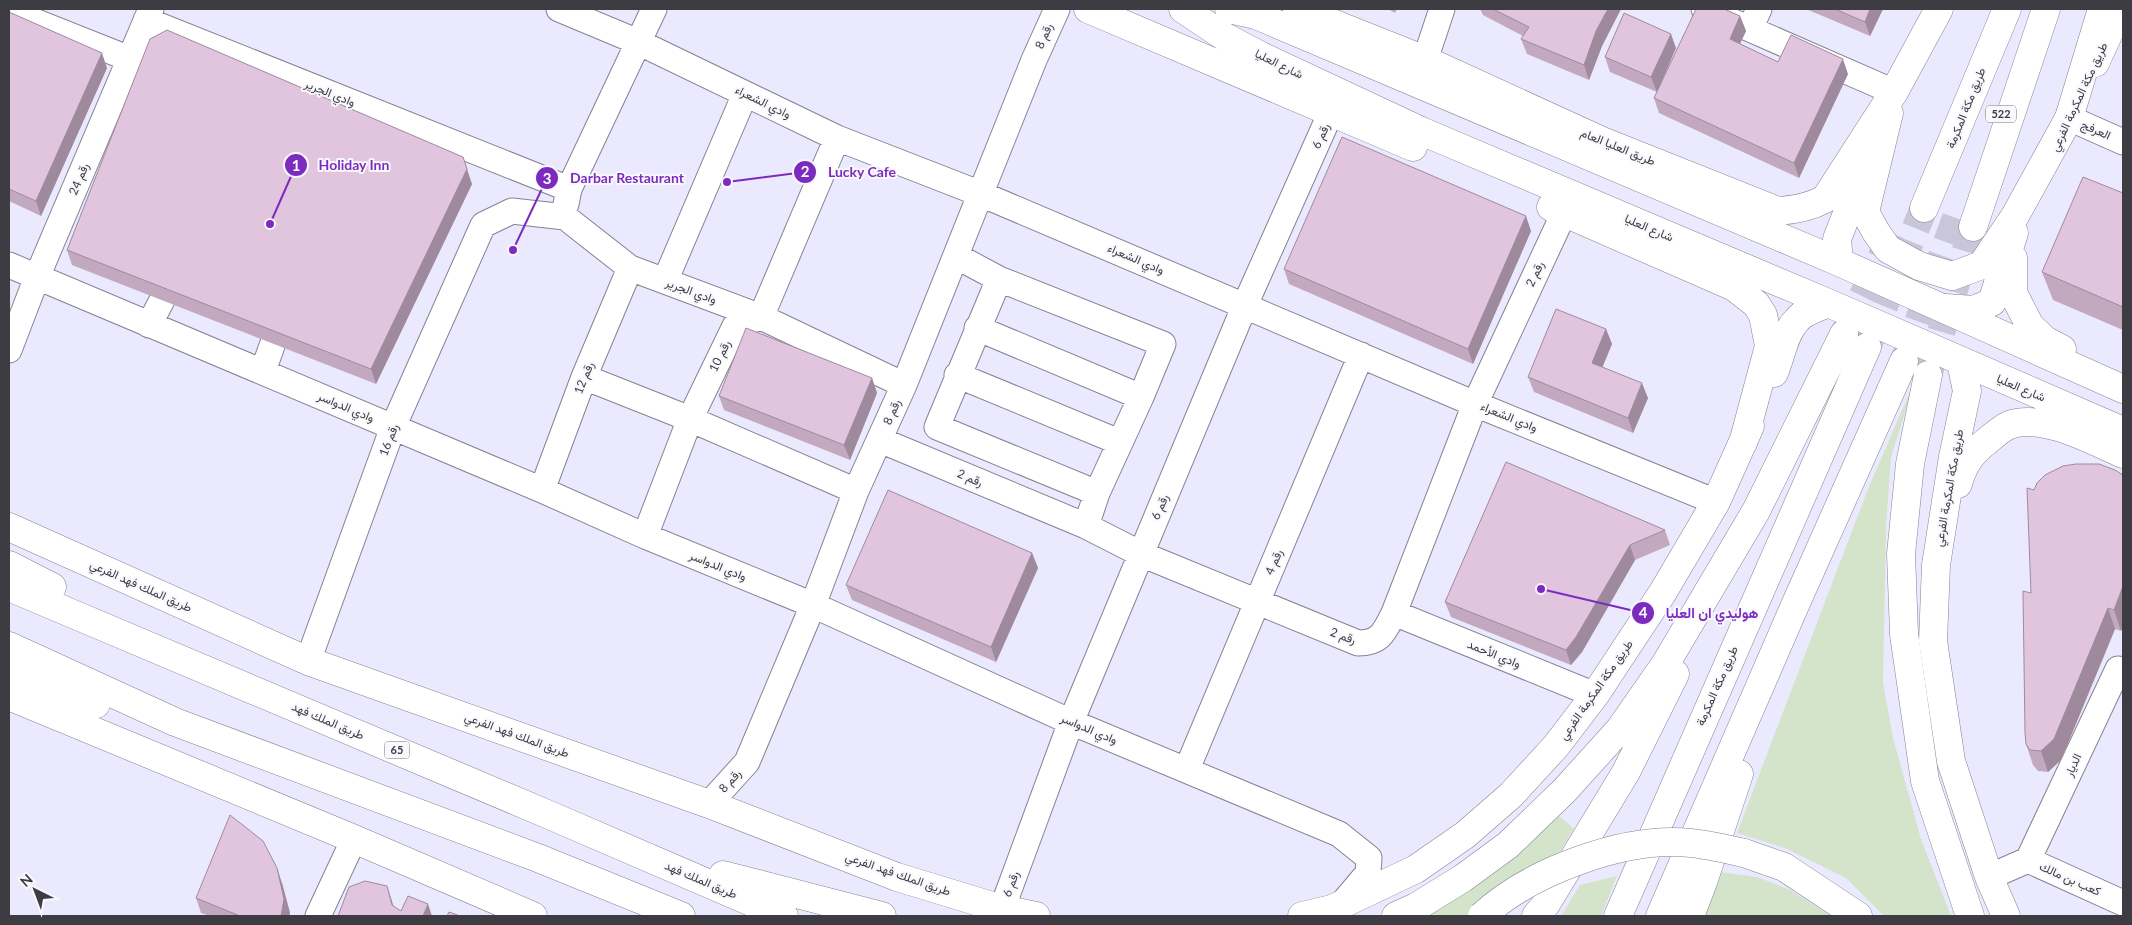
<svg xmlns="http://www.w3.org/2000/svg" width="2132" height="925" font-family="Lato,Vazirmatn,sans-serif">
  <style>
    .green { fill: #d3e4ca }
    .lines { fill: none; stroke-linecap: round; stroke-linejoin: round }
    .highway-tunnel { stroke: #c8c6d8; stroke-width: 28; stroke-dasharray: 28 14; stroke-linecap: butt }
    .minor-casing { stroke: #858294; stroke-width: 27 }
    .major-casing { stroke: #858294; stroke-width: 29 }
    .highway-casing { stroke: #858294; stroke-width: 29 }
    .minor { stroke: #fff; stroke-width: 25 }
    .major { stroke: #fff; stroke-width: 28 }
    .highway { stroke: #fff; stroke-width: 28 }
    .highway-bridge-casing { stroke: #858294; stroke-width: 29; stroke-linecap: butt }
    .highway-bridge { stroke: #fff; stroke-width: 28 }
    .wall { fill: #c2a9c0 }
    .shaded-wall { fill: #9e8a9c }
    .building { fill: #e1c5df; stroke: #9e8a9c }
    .labels { text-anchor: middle; stroke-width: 4; stroke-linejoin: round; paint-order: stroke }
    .shield { fill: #f9f8fc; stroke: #75747a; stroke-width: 1 }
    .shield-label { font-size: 11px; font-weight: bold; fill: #3d3c43 }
    .street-label { font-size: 12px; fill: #3d3c43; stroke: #f9f8fc }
    .leader { fill: none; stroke: #7b2cbf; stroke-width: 2 }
    .callout-dot { fill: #7b2cbf; stroke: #f9f8fc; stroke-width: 2 }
    .mark-label { font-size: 15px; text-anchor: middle; font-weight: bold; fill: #fff }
    .callout-label { font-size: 14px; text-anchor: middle; font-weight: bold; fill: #7b2cbf; stroke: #f9f8fc; stroke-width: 4; stroke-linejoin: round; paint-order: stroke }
  </style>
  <rect width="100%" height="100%" fill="#ebe9fd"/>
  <!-- green -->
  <path class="green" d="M1916,378l-25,79 -5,70 -3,155 10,56 28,101 30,77h-67l-38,-38 -61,-30 -48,-15 131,-344z
    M1558,815l16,14 -18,28 -52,29 -36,30h-47c50,-23 98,-63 137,-101z
    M1720,872l37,5 33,13 41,26h-128z
    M1617,876l-16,40h-40l19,-31z"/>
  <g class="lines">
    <!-- highway-tunnel -->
    <path class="highway-tunnel" d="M1844,334l52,-106
      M1868,345l56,-137
      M1904,361l52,-143
      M1929,372l44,-145"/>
    <!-- minor casing -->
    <g class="minor-casing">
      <path id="minor" d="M559,9l79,33 199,96 144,56 494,210 241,98
        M1704,9l190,83
        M9,11l121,48
        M146,20l423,169
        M1750,29l9,-20
        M1425,60l17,-51
        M2069,118l54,24
        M566,204l3,-15 85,-180
        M956,256l43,23 -62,148 160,66 -11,33
        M9,265l533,225 103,46 168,69 258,117 268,112 30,24 -1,15 -27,32
        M999,279l164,65 -22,53 -44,96
        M665,281l80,-187
        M149,325l23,-44 9,-6
        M977,328l164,69
        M9,350l28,-73 114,-268
        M263,371l21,-59
        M957,375l162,67
        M584,377l106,42 166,72
        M880,440l206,86 55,28 217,89c23,0 26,-11 36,-30l81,-209 89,-191
        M542,490l42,-113 46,-109
        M645,536l45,-117 45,-93 26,-9 76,-179
        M1394,613l201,82
        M308,661l85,-234 90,-202 29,-14 53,6 65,51 131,49 143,68
        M1187,769l174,-414
        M709,804l38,-42 66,-157 43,-114 48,-106 130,-325 23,-51
        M2028,860l90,-191 5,3
        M1989,877l39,-17 95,43
        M1002,909l69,-187 174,-417 86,-193
        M318,916l36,-77"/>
    </g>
    <!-- major casing -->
    <g class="major-casing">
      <path id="major" d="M1088,9l325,138
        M1183,9l42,28 36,19 160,75 407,172 295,128
        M1229,9l27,6 583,247 284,127
        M1297,9l128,51 177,81 176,70c18,-1 32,-4 47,-12l69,-107
        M2095,63l25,-54
        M1889,113l-24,99 11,20 12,17 31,17 33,10 30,-11 33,-49 54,-98
        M1551,207l183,80 22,17 7,11 6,31 -26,97
        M2013,258v35l17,33 15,14 17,9
        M1839,262l-2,-23 23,-59
        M1946,308l28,2 18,-8 22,-69
        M1961,362l6,29 -14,66 -17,108 -3,76 18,120 38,116 17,39
        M1774,373c7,-16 10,-40 23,-53 7,-9 21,-12 31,-17
        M1958,484c5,-19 13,-31 29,-43 6,-5 15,-13 22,-16 34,-12 84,16 114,29
        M9,527l299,134 401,143 188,73 105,32 34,7
        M9,696l345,143 179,77
        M1302,916l30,-7 84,-40 49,-34 46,-40 45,-49 39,-51 68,-103 53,-90 34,-76"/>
    </g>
    <!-- highway casing -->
    <g class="highway-casing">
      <path id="highway" d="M1894,92l45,-83
        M2069,118l33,-109
        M1924,208l83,-199
        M1973,227l73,-218
        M1928,375l-18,89 -9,90 3,80 21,147 45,135
        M9,565l43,22
        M9,587l538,227 237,102
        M9,646l166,76 363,136 143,58
        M9,670l25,12 62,22
        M1744,853l40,14 74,49
        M723,875l159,41
        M1396,916l20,-9 47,-29 45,-33 57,-55 55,-61 46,-66 90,-152 88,-177
        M1536,916l10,-12 80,-132 49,-98
        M1618,916l249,-569
        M1660,916l136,-313 108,-242
        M1690,916l13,-34 36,-108"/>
    </g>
    <!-- minor -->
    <use href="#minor" class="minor"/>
    <!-- major -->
    <use href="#major" class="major"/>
    <!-- highway -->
    <use href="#highway" class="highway"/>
    <!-- highway-bridge casing -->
    <g class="highway-bridge-casing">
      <path id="highway-bridge" d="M1482,916c49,-45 143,-80 209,-73 18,2 36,6 53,10"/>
    </g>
    <!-- highway-bridge -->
    <use href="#highway-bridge" class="highway-bridge"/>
  </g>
  <!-- wall -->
  <path class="wall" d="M1388,9h9l-2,4z
    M1480,9h141l-19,37 -13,34 -62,-26 -6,-15 2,-3 -40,-21z
    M1806,9h77l-13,27z
    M9,12l98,56 -66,148 -32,-15z
    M1740,16l6,15 -6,13 38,18 70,12 -49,104 -140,-65 -5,-15z
    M1676,48l-19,44 -47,-20 -5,-15z
    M472,184l-96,200 -304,-119 -5,-15z
    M2123,193v137l-70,-30 -11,-28z
    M1531,231l-58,133 -184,-80 -5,-15z
    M1606,329l6,15 -10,23 46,31 -15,35 -99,-41 -6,-15z
    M872,378l5,15 -27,67 -126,-50 -5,-14z
    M2123,475v151l-2,5 -6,-2 -54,131 -13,12 -10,-1 -5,-6 -7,-21 8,-254z
    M1665,530l5,15 -35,15 -53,92 -11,13 -120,-48 -6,-15z
    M1032,553l6,15 -42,94 -144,-62 -6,-15z
    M282,883l8,30 -1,3h-79l-9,-3 -5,-15z"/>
  <!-- shaded-wall -->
  <path class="shaded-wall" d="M1608,9h13l-19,37 -13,34 -5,-15 12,-34z
    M1870,9h13l-13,27 -5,-14z
    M1740,16l6,15 -11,23 -5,-15z
    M1671,34l5,14 -19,44 -6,-15z
    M102,53l5,15 -66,148 -5,-15z
    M1843,59l5,15 -49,104 -5,-15z
    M463,157l9,27 -96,200 -5,-15z
    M1526,216l5,15 -58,133 -5,-15z
    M1606,329l6,15 -14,34 -6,-15z
    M872,378l5,15 -27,67 -6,-15z
    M1642,383l6,15 -15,35 -5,-15z
    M1630,545l5,15 -53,92 -11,13 -5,-15z
    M1032,553l6,15 -42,94 -5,-15z
    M2123,586v40l-2,5 -7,-21z
    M2108,608l7,21 -54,131 -13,12 -7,-21z
    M277,868l5,15 8,30 -1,3h-8z
    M387,886l5,15 4,15 -4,-11z
    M428,904l4,12h-9z"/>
  <!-- building -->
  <path class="building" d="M1493,9h115l-12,22 -12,34 -63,-26 8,-12z
    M1696,9h28l16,7 -10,23 48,23 13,-27 52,24 -49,104 -140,-65z
    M1835,9h35l-5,13z
    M9,12l93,41 -66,148 -27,-12z
    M1624,13l47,21 -20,43 -46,-20z
    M167,30l296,127 4,12 -96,200 -304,-119 83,-211z
    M1342,137l184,79 -58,133 -184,-80z
    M2083,177l40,16v114l-81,-35z
    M1556,309l50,20 -14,34 50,20 -14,35 -100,-41z
    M746,328l126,50 -28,67 -125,-49z
    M1506,462l159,68 -35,15 -54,92 -10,13 -121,-48z
    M2076,464h23l16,6 8,5v111l-9,24 -6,-2 -54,131 -13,12 -11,-1 -4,-6 -1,-11 -2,-142 8,2 -4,-105 7,2 3,-7 8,-8 18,-9z
    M888,490l144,63 -41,94 -145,-62z
    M230,815l33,26 14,27 7,31 -3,17h-41l-44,-18z
    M365,881l22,5 5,19 9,6 7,-15 20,8 -5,12h-85l11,-29z
    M449,912l11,4h-13z"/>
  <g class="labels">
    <!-- shield labels -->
    <g class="shield">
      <rect x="1986" y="105.5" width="30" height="17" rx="4"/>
      <rect x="384.5" y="741.5" width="25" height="17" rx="4"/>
    </g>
    <g class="shield-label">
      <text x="2001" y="118">522</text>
      <text x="397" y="754">65</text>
    </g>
    <!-- street labels -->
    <g class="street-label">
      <text transform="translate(1044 36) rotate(-67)" y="4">رقم 8</text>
      <text transform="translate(1279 64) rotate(26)" y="4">شارع العليا</text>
      <text transform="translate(330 93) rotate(22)" y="4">وادي الجرير</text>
      <text transform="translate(2079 97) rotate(-65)" y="4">طريق مكة المكرمة الفرعي</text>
      <text transform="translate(763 102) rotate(26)" y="4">وادي الشعراء</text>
      <text transform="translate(1966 108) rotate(-68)" y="4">طريق مكة المكرمة</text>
      <text transform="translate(2096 130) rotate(24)" y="4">العرفج</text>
      <text transform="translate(1321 136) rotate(-66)" y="4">رقم 6</text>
      <text transform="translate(1618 147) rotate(22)" y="4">طريق العليا العام</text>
      <text transform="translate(79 179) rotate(-67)" y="4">رقم 24</text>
      <text transform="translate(1649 228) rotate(23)" y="4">شارع العليا</text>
      <text transform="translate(1136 259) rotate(23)" y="4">وادي الشعراء</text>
      <text transform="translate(1535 274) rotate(-65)" y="4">رقم 2</text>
      <text transform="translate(691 291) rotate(20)" y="4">وادي الجرير</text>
      <text transform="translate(720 356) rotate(-64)" y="4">رقم 10</text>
      <text transform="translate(584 378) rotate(-68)" y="4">رقم 12</text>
      <text transform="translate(2021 388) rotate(23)" y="4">شارع العليا</text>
      <text transform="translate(346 407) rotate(23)" y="4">وادي الدواسر</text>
      <text transform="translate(892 412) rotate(-67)" y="4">رقم 8</text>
      <text transform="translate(1509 417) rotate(22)" y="4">وادي الشعراء</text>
      <text transform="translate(389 440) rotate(-69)" y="4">رقم 16</text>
      <text transform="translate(970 478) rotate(23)" y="4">رقم 2</text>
      <text transform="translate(1949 488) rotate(-80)" y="4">طريق مكة المكرمة الفرعي</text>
      <text transform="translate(1160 507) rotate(-67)" y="4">رقم 6</text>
      <text transform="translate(1274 562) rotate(-67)" y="4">رقم 4</text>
      <text transform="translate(718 566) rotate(22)" y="4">وادي الدواسر</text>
      <text transform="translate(141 586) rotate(24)" y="4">طريق الملك فهد الفرعي</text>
      <text transform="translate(1343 636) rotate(20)" y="4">رقم 2</text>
      <text transform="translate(1494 654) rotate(22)" y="4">وادي الأحمد</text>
      <text transform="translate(1717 686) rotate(-66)" y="4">طريق مكة المكرمة</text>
      <text transform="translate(1596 690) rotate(-55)" y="4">طريق مكة المكرمة الفرعي</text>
      <text transform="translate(328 721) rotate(23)" y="4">طريق الملك فهد</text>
      <text transform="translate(1089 729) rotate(23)" y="4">وادي الدواسر</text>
      <text transform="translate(517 735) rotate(20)" y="4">طريق الملك فهد الفرعي</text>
      <text transform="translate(2073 765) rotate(-65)" y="4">الديار</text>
      <text transform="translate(730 781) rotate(-48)" y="4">رقم 8</text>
      <text transform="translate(898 874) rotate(19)" y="4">طريق الملك فهد الفرعي</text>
      <text transform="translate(2070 879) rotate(24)" y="4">كعب بن مالك</text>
      <text transform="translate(701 880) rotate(23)" y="4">طريق الملك فهد</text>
      <text transform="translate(1011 884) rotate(-70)" y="4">رقم 6</text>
    </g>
  </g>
  <!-- callouts -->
  <path class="leader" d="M270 224L296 165M727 182L805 172M513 250L547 178M1541 589L1643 613"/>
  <g class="callout-dot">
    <circle cx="270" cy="224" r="5"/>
    <circle cx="727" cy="182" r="5"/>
    <circle cx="513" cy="250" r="5"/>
    <circle cx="1541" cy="589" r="5"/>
    <circle cx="296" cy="165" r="12"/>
    <circle cx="805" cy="172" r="12"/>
    <circle cx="547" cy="178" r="12"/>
    <circle cx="1643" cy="613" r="12"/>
  </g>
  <g class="mark-label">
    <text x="296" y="171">1</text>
    <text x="805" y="177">2</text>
    <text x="547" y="184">3</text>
    <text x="1643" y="618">4</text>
  </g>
  <g class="callout-label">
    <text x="354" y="170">Holiday Inn</text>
    <text x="862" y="177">Lucky Cafe</text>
    <text x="627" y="183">Darbar Restaurant</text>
    <text x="1712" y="618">هوليدي ان العليا</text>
  </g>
  <!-- border -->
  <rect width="2132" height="925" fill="none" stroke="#3d3c43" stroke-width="20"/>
  <!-- north arrow -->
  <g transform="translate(35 890) rotate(318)" stroke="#f9f8fc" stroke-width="4" paint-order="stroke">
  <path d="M0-4L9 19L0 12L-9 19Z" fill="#3d3c43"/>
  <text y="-8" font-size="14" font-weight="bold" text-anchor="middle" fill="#3d3c43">N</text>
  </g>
</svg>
